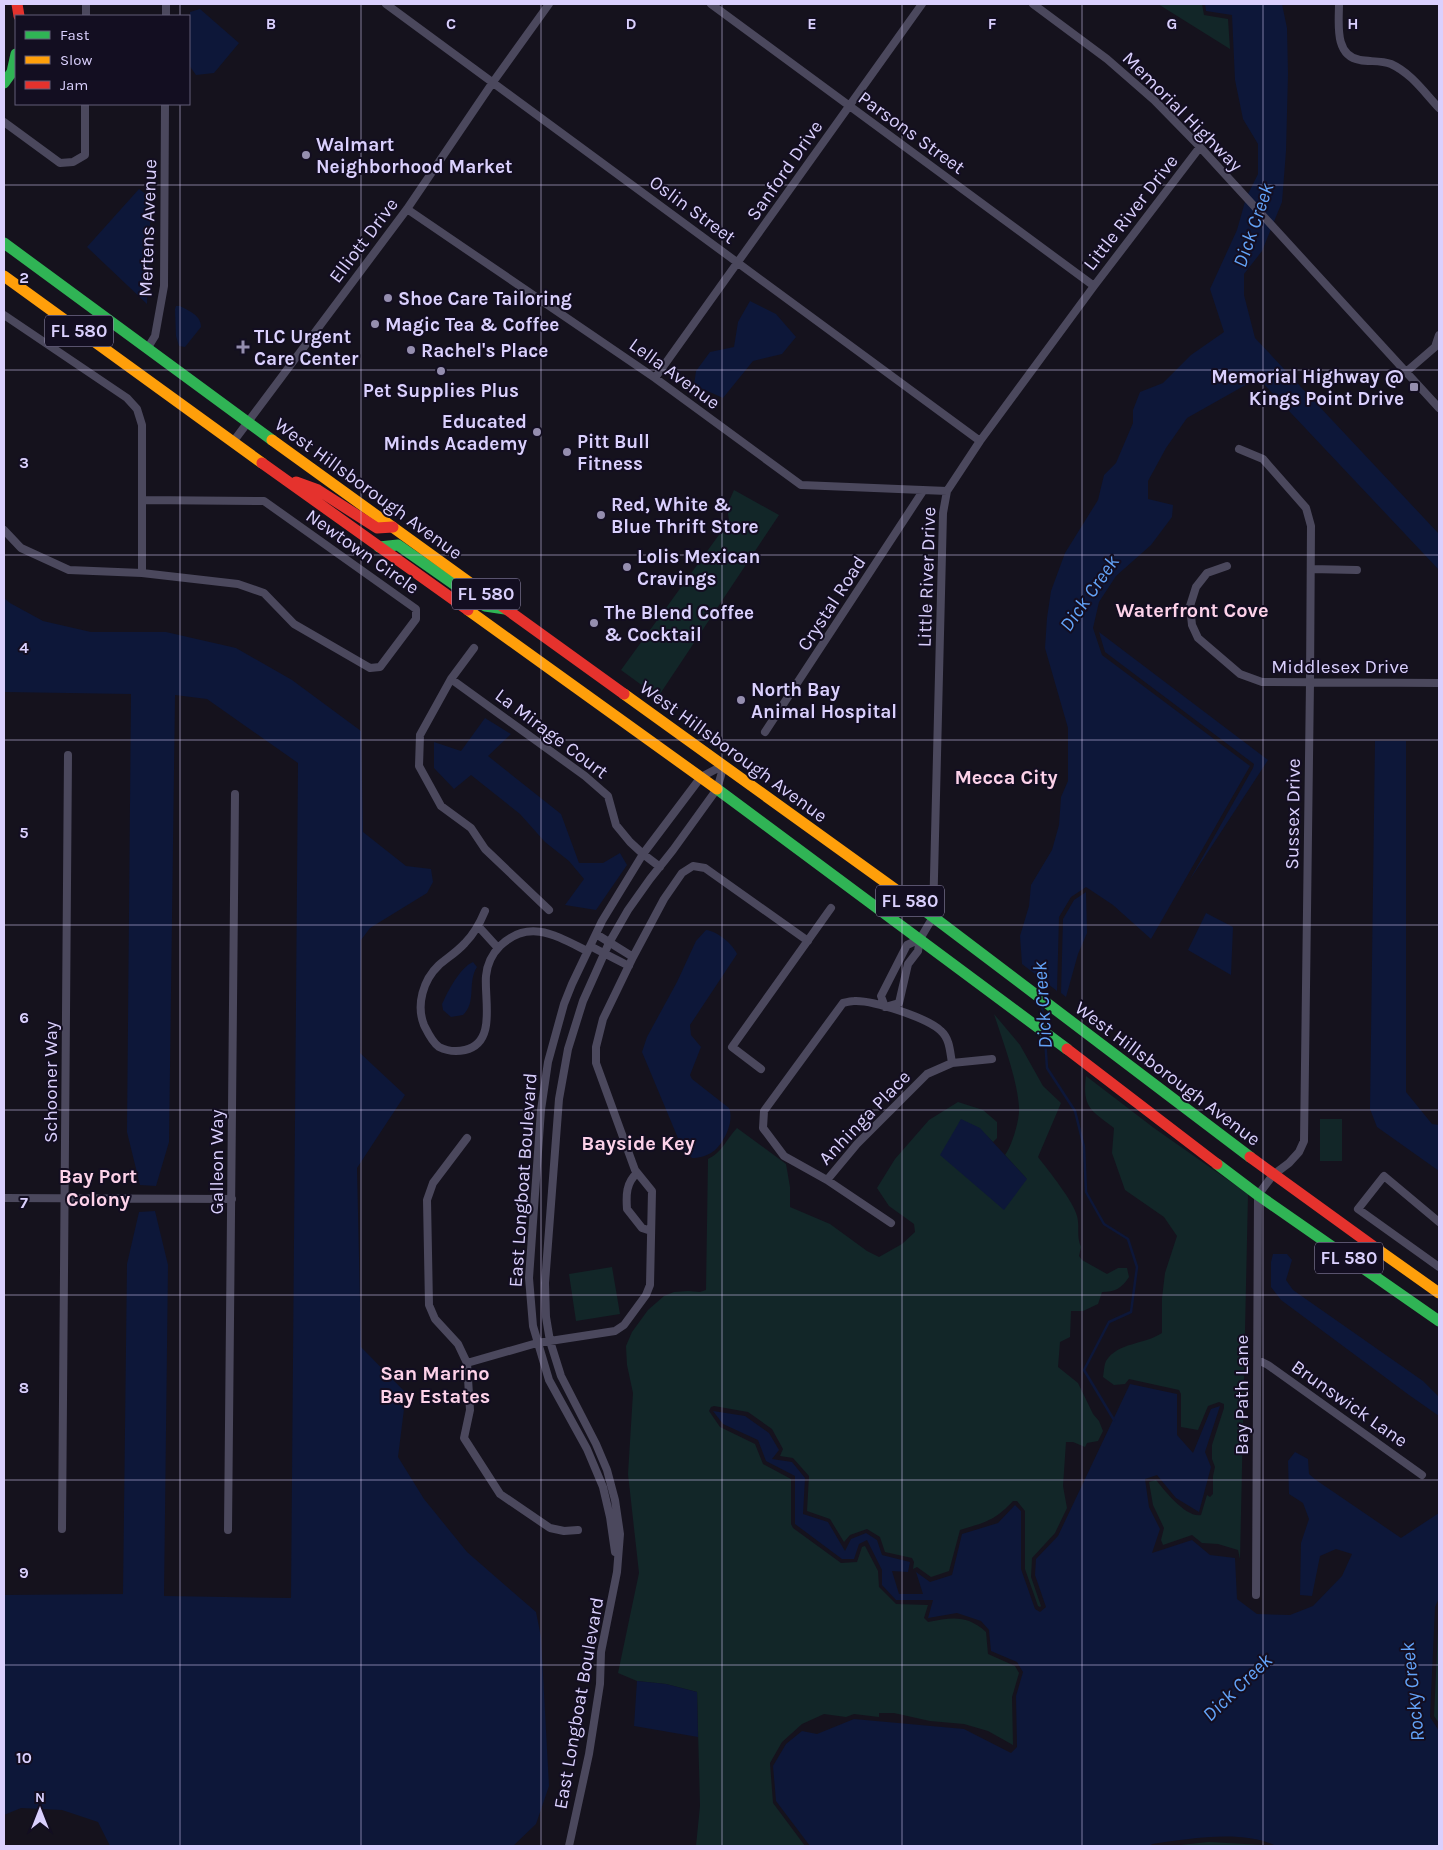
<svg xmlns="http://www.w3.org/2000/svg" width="1443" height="1850" font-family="Karla,sans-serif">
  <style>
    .green { fill: #122628 }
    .water { fill: #0d1739 }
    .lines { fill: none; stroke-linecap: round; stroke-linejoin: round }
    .stream { stroke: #0d1739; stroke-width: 2.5 }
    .street { stroke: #4b485d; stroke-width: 8 }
    .fast { stroke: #30b455; stroke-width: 11 }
    .slow { stroke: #ff9f0a; stroke-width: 11 }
    .jam { stroke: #e5322d; stroke-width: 11 }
    .grid { fill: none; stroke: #dad0fd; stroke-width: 1; stroke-opacity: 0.55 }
    .poi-dot { fill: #958eaf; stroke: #130e21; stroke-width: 2 }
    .labels { text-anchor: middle; stroke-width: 4; stroke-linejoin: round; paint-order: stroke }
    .shield { fill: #130e21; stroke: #9e96bb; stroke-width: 1 }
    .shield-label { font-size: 18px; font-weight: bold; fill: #dad0fd }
    .street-label { font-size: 19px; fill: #dad0fd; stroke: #130e21 }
    .poi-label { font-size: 19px; font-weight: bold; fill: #dad0fd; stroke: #130e21; text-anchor: start }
    .water-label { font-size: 20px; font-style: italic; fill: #63a3f8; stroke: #130e21 }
    .neighbourhood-label { font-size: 20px; font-weight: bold; fill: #fdd2e9; stroke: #130e21 }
    .grid-label { font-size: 16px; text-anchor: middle; font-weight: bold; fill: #dad0fd; stroke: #130e21; stroke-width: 4; stroke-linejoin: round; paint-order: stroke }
  </style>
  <rect width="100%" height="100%" fill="#15121d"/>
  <!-- green -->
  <path class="green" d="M1158,4h44l2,11 24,4 2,30z
    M734,490l45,25 -121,182 -37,-27 108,-149 -2,-15z
    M994,1014l26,31 23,41 18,17 -23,54c10,13 36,45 39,59 3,11 -1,20 4,31l-2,9 3,4 25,14 11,-6h9l2,9c-7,11 -14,15 -27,15l-4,12 -15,7h-12l-1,26 -10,5 -2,25 20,16 15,31 6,7 4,10 -5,10 -11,2 -2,4 -12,-5h-7l-3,44 4,22 -12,25 -23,25 -1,19 10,29 -1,1 -2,-1 -13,-37v-58l-8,-10h-4c-19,20 -27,21 -53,29l-11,41 -18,6 -14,-10 -4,2 1,-7 -2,-4 -27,-6 -5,-15 -13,-8 -17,6 -6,7 -14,-23 -23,-8 2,-35 -16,-18 -13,-2 3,-7 -11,-20 -24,-17 -34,-6 -3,1 -2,4 11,16 35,17 8,20 28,15v45l2,4 48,35 16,-1 5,-15 3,-1 13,25 1,16 17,17 32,1 -4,13 4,4c23,-4 38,-8 58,10l2,22 27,12 4,7 -7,24 1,48 -25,-14 -24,-7 -34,-3 -36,-8h-15v4l-25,-3 -8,3 -22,-3 -22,10 -20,18 -12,21 3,40 32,43h-109l4,-40 -3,-114 -31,-8 -29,-3 -19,-8 21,-100 -11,-99 5,-81 -6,-28 -1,-19 6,-14 16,-22 16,-14 10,-4 14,-1 12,1 6,-2 2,-131c14,-6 19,-21 29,-31l49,36 4,23v20l40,17 37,27 12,6 23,-13 13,-12 -1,-8 -25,-18 -12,-18 18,-29 34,-39 29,-18 25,8 14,12v16l-4,4 -14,-14 -18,-8 -4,8 70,51 -22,-24c7,-9 15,-36 14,-48 -2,-29 -16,-65 -25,-93z
    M1086,1076l68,52 94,66 -8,365 -2,-9 -20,-6 -16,-1 -10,-8 -29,10 -2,-5 3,-12 -11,-23 -4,-23 7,-2c9,11 30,38 45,35l6,-20 3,2 3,-3v-18l2,-9 -3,-8v-14l12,-37v-4l-5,-2 -11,4 -10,24 -17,-3v-33l-2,-4 -50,-11 -4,5 -11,1 -11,-8c1,-5 1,-12 3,-16 12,-19 38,-16 56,-28v-35l3,-25 12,-37 -13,-19 -39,-27 -13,-37 2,-25c-23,-18 -32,-20 -28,-52z
    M1320,1119h22v42h-22z
    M612,1267l8,47 -44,7 -7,-47z
    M1439,1608v115l-5,-7z
    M1209,1842l54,3 3,1h-96z"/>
  <!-- water -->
  <path class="water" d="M1205,4h77l5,24 1,46 -2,77 -4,51 -20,49 -18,23v21l11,43 184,196v36l-181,-192 -71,40 -21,30 -18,33v18l25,6 -1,12 -21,28 -35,31 -17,26 -6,26 9,27 148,111 -99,173 -38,-34 -27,-18 -15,10 -12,20 -2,74 -35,-27 -2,-28 9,-30 2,-21 21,-35 7,-25 2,-28 7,-16v-53l-23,-80 2,-30 4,-27 14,-38 33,-53 6,-25 12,-12 17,-40v-13l7,-18 23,-9 28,-28 33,-23 -14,-43 27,-59 9,-32 12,-24v-30l-15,-25 -8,-39 -3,-65 -26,-4z
    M200,9l39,34 -25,30 -18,2 -7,-10 1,-53z
    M139,189l12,9 -4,106 -60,-57z
    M750,301l26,13 20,23 -14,17 -29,7 -30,37 -29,-13 2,-14 14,-19 24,-5 4,-25z
    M180,306c9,5 21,9 21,21l-16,20 -6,-1 -3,-10 -1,-27 1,-3z
    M4,598l6,5 33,18 48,11h75l70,16 56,32 69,51 2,101 43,34 25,3 2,13 -6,11 -57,35 -9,12 -1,113 45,42 -48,73 4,179 45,46 -8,64 26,42 43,53 69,60 5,25 8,149 -13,38 -23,22h-403l-12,-24 -36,-12 -41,-2 -17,7v-220l119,-1 4,-330 12,-52 16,-1 13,54 -4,331 127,2 7,-835 -91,-64 -32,-4 -6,447 -13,44 -16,-1 -13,-53 4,-438 -126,-2 -1,187z
    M1099,632l169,128 -79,121 64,-113 1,-4 -149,-112z
    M485,718l26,16 -23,22 73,58 18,49h24l17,-10 7,12 -31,45 -31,-5 19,-26 -15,-18 -24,-19 -25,-28 -49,-39 -17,14 -20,-21v-26l27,9z
    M1375,741h31v351l26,32 7,1v46l-62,-44 -7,-18z
    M1086,892l1,41 -9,21 -12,43 -5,-4 2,-74 11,-19z
    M1206,913l27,14 -2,48 -43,-25z
    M706,930c11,1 27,14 31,24l-47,71 1,10 10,12 -11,28 2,4 37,29c6,13 -6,38 -18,45 -5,3 -13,5 -19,5l-7,-7 -5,-8 -38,-91 5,-15 30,-55 19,-41z
    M473,962l4,5c-10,15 0,35 -14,48l-12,2 -8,-7 -1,-6 2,-4c5,-11 17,-33 29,-38z
    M961,1119l19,9 47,51 -23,31 -64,-55z
    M1273,1254h14l5,6 -6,20 7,10 130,91 16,16v19l-30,-21 -128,-95 -10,-13v-25z
    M1130,1384l47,10v41l16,18 18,-44 9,-3 -15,46 6,15 -12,45 -23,-14 -19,-23 -12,4 4,28 11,22 -8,24 40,-13 18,15 25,3 2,41 20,15 33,1 23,-9 29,-30 10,-22 -16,-5 -16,7 -8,40 -12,-1 1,-52 8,-24 -6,-16 -14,-9 -1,-33 7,-9 13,7 1,15 7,6 85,58 38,-25v85l-4,9 -5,110 9,14v115h-163c-33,-17 -88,-7 -124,-2l-2,2h-340l-34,-45 -3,-35 13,-22 16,-13 15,3 37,-15 110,10 47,24 6,-6 -1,-51 7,-24 -6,-10 -26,-11 -2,-21 -8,-9 -24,-8 -29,5 5,-18h-37l-14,-15v-15l-15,-30 -8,4 -5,15h-12l-47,-35v-48l-29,-15 -8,-21 -35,-16 -10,-13 32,5 24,17 10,17 -7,9 20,3 13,16 -2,36 25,8 17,29 6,-12 15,-6 11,7 5,15 28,7 -2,10 -16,-1 7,23h24l-7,-22 14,10 22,-7 10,-41 36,-11 17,-18 6,6v58l14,40 5,3 6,-5 -11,-32 1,-16 22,-23z
    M637,1681l29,3 31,8 1,45 -64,-11z"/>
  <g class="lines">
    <!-- stream -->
    <path class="stream" d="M1040,975l1,17
      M1042,1005l2,22
      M1045,1038l2,30 28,43 9,36 2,45 18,32 24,15 9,28 -6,45 -22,10 -25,48 30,50"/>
    <!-- street -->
    <path class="street" d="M86,4v12
      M386,4l594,437
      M711,4l383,282
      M1033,4l74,55 47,41 46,47 239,261
      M1339,4c0,19 -5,52 21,56 9,2 21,0 31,4 20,9 33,28 48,44
      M166,16v-12
      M4,122l56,41 13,-1 12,-7v-51
      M407,209l248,169 146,107 146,6
      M4,315l123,83 10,11 5,16v148
      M147,349l8,-13 9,-50 1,-182
      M1406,372l29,-25 4,-12
      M655,378l267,-374
      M233,442l174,-233 86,-127 56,-78
      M1239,449l24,10 43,49 5,18 -1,156 -6,459 -5,11 -10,11 -16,12 -15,20 -2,400
      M4,530l17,18 48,22 73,3 96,11 26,9 30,31 76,44 10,-1 36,-48v-10l-152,-108 -122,-1
      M1227,566l-20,7 -11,14 -6,19 2,19 6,13 42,36 22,8 177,1
      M1311,569l46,1
      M474,648l-23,31 -31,56 -1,31 22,40 30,22 14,21 64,61
      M451,679l134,97 23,20 8,29 14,17 13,12 17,13
      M765,732l158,-241
      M485,911c-5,12 -11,23 -20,32 -8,9 -18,15 -26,22 -16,15 -23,40 -15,60 4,8 8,17 15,22 8,4 17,5 26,3 32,-7 19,-51 21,-74 1,-11 6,-22 14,-30 29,-28 57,-10 87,5
      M478,926l20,22
      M596,934l37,23
      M590,946l39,20
      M885,1007l14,-4 9,-39 10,-13 2,-12 13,-22 10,-404 4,-22 33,-50 114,-155 106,-139
      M885,1007l-4,-11 26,-51 13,-6
      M761,1069l-29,-22 99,-139
      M467,1138l-34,45 -6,17 2,105 6,14 23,25 9,19 3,47 -6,28 36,56 50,34 14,3 14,-1
      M637,1173c-11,10 -11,22 -10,36l15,19 9,3
      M827,1180l30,-36 70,-70 25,-11 40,-4
      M4,1198l228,1
      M1439,1222l-55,-46 -26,33 81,58
      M891,1223l-64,-43 -43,-24 -21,-28 1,-17 79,-108c4,-1 8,-2 11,-2 19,-1 74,17 87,30 9,8 9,21 11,32
      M1258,1360l10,5 154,110
      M467,1363l70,-20 78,-12 9,-6 22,-30 4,-10 2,-94 -17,-21 -39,-107v-16l7,-28 30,-62 31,-58 18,-26 11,-7 12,2 103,73
      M62,1529l6,-774
      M228,1530l7,-736
      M615,1552l-5,-35 -7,-30 -16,-38 -38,-69 -16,-54 -4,-48 12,-168 7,-48 16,-58 8,-20 30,-63 41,-67 58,-77 23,-12
      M569,1846l20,-92 11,-70 1,-32 16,-80 3,-38 -5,-34 -8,-30 -11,-26 -35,-68 -11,-35 -4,-24 -1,-34 14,-184 9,-50 15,-48 26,-58 19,-33 22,-31 23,-29 44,-61 7,-24"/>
    <!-- fast -->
    <path class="fast" d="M4,83l8,-11 4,-18
      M4,243l268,197
      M379,547l19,-2 87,61 20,3
      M717,789l350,260
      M924,910l326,247
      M1217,1164l41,31 181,126"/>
    <!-- slow -->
    <path class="slow" d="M4,276l258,187
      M272,440l205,148
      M468,610l249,179
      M624,694l300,216
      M1377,1249l62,44"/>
    <!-- jam -->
    <path class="jam" d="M17,4l2,12
      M262,463l206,147
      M296,482l22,8 59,38 16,-1
      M477,588l147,106
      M1067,1049l150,115
      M1250,1157l127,92"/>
  </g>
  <!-- grid -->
  <path class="grid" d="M180,4v12M361,4v1842M541,4v1842M722,4v1842M902,4v1842M1082,4v1842M1263,4v1842M180,104v1742M4,185h1435M4,370h1435M4,555h1435M4,740h1435M4,925h1435M4,1110h1435M4,1295h1435M4,1480h1435M4,1665h1435"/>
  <!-- markers -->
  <g class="poi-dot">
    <circle cx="306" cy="155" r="5"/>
    <circle cx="388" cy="298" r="5"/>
    <circle cx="375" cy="324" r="5"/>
    <path d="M240.5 339.5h5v5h5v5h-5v5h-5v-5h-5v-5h5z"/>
    <circle cx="411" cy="350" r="5"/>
    <circle cx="441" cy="371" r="5"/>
    <rect x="1409" y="382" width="10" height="10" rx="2.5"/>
    <circle cx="537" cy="432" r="5"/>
    <circle cx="567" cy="452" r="5"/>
    <circle cx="601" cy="515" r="5"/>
    <circle cx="627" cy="567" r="5"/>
    <circle cx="594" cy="623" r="5"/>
    <circle cx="741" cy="700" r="5"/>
  </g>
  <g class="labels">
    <!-- shield labels -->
    <g class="shield">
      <rect x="45" y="315.5" width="68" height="31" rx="4"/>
      <rect x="452" y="578.5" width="68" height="31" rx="4"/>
      <rect x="876" y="885.5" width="68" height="31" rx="4"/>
      <rect x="1315" y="1242.5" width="68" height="31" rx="4"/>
    </g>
    <g class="shield-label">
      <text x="79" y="337">FL 580</text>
      <text x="486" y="600">FL 580</text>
      <text x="910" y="907">FL 580</text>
      <text x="1349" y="1264">FL 580</text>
    </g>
    <!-- street labels -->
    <g class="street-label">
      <text transform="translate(1183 111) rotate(45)" y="7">Memorial Highway</text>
      <text transform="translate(912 132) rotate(36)" y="7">Parsons Street</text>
      <text transform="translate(784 170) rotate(-55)" y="7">Sanford Drive</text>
      <text transform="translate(693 209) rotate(36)" y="7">Oslin Street</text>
      <text transform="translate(1130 212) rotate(-52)" y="7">Little River Drive</text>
      <text transform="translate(147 228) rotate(-88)" y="7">Mertens Avenue</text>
      <text transform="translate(363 240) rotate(-53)" y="7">Elliott Drive</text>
      <text transform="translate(675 373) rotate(36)" y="7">Lella Avenue</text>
      <text transform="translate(369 488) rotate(36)" y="7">West Hillsborough Avenue</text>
      <text transform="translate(363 551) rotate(35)" y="7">Newtown Circle</text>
      <text transform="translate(926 577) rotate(-88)" y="7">Little River Drive</text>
      <text transform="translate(831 603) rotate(-57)" y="7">Crystal Road</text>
      <text x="1340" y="673">Middlesex Drive</text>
      <text transform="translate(552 733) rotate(37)" y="7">La Mirage Court</text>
      <text transform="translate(734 751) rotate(36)" y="7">West Hillsborough Avenue</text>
      <text transform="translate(1292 814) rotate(-89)" y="7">Sussex Drive</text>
      <text transform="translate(1168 1073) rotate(37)" y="7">West Hillsborough Avenue</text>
      <text transform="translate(50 1082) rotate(-90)" y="7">Schooner Way</text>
      <text transform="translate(864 1117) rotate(-46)" y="7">Anhinga Place</text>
      <text transform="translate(216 1162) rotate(-90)" y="7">Galleon Way</text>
      <text transform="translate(522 1180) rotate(-86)" y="7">East Longboat Boulevard</text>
      <text transform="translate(1241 1395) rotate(-90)" y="7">Bay Path Lane</text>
      <text transform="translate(1350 1403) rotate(35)" y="7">Brunswick Lane</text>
      <text transform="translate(578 1703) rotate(-80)" y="7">East Longboat Boulevard</text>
    </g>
    <!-- poi labels -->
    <g class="poi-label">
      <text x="316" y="151">Walmart<tspan x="316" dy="22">Neighborhood Market</tspan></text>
      <text x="398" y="305">Shoe Care Tailoring</text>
      <text x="385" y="331">Magic Tea &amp; Coffee</text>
      <text x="254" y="343">TLC Urgent<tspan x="254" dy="22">Care Center</tspan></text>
      <text x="421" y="357">Rachel's Place</text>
      <text x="1404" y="383" text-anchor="end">Memorial Highway @<tspan x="1404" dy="22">Kings Point Drive</tspan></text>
      <text x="441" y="397" text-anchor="middle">Pet Supplies Plus</text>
      <text x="527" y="428" text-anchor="end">Educated<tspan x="527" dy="22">Minds Academy</tspan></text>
      <text x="577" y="448">Pitt Bull<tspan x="577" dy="22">Fitness</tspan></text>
      <text x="611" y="511">Red, White &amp;<tspan x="611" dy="22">Blue Thrift Store</tspan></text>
      <text x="637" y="563">Lolis Mexican<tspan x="637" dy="22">Cravings</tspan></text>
      <text x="604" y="619">The Blend Coffee<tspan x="604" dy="22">&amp; Cocktail</tspan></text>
      <text x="751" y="696">North Bay<tspan x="751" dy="22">Animal Hospital</tspan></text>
    </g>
    <!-- water labels -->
    <g class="water-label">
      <text transform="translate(1253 225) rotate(-71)" y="7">Dick Creek</text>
      <text transform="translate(1089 593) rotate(-55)" y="7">Dick Creek</text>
      <text transform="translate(1042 1005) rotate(-94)" y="7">Dick Creek</text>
      <text transform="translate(1237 1687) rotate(-44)" y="7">Dick Creek</text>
      <text transform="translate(1412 1692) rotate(-96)" y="7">Rocky Creek</text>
    </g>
    <!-- neighbourhood labels -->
    <g class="neighbourhood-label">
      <text x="1192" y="617">Waterfront Cove</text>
      <text x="1006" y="784">Mecca City</text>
      <text x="638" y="1150">Bayside Key</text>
      <text x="98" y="1183">Bay Port<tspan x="98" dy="23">Colony</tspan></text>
      <text x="435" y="1380">San Marino<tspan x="435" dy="23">Bay Estates</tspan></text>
    </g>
  </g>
  <g class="grid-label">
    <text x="271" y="29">B</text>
    <text x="451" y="29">C</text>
    <text x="631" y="29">D</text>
    <text x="812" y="29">E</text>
    <text x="992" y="29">F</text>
    <text x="1172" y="29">G</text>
    <text x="1353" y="29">H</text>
    <text x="24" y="283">2</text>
    <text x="24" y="468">3</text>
    <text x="24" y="653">4</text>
    <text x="24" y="838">5</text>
    <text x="24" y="1023">6</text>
    <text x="24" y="1208">7</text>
    <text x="24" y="1393">8</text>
    <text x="24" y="1578">9</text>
    <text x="24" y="1763">10</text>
  </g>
  <!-- border -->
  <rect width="1443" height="1850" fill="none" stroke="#dad0fd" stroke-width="10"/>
  <!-- legend -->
  <rect x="15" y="15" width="175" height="90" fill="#130e21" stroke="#635c79"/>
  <rect x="25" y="31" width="25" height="8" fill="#30b455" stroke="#635c79"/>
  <text x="60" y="40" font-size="15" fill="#dad0fd">Fast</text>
  <rect x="25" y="56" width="25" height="8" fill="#ff9f0a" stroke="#635c79"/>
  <text x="60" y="65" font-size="15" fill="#dad0fd">Slow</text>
  <rect x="25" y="81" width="25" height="8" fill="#e5322d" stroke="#635c79"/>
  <text x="60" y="90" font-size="15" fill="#dad0fd">Jam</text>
  <!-- north arrow -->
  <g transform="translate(40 1810)" stroke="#130e21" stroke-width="4" paint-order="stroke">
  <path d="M0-4L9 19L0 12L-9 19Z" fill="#dad0fd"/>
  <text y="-8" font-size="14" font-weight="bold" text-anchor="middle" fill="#dad0fd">N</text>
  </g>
</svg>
